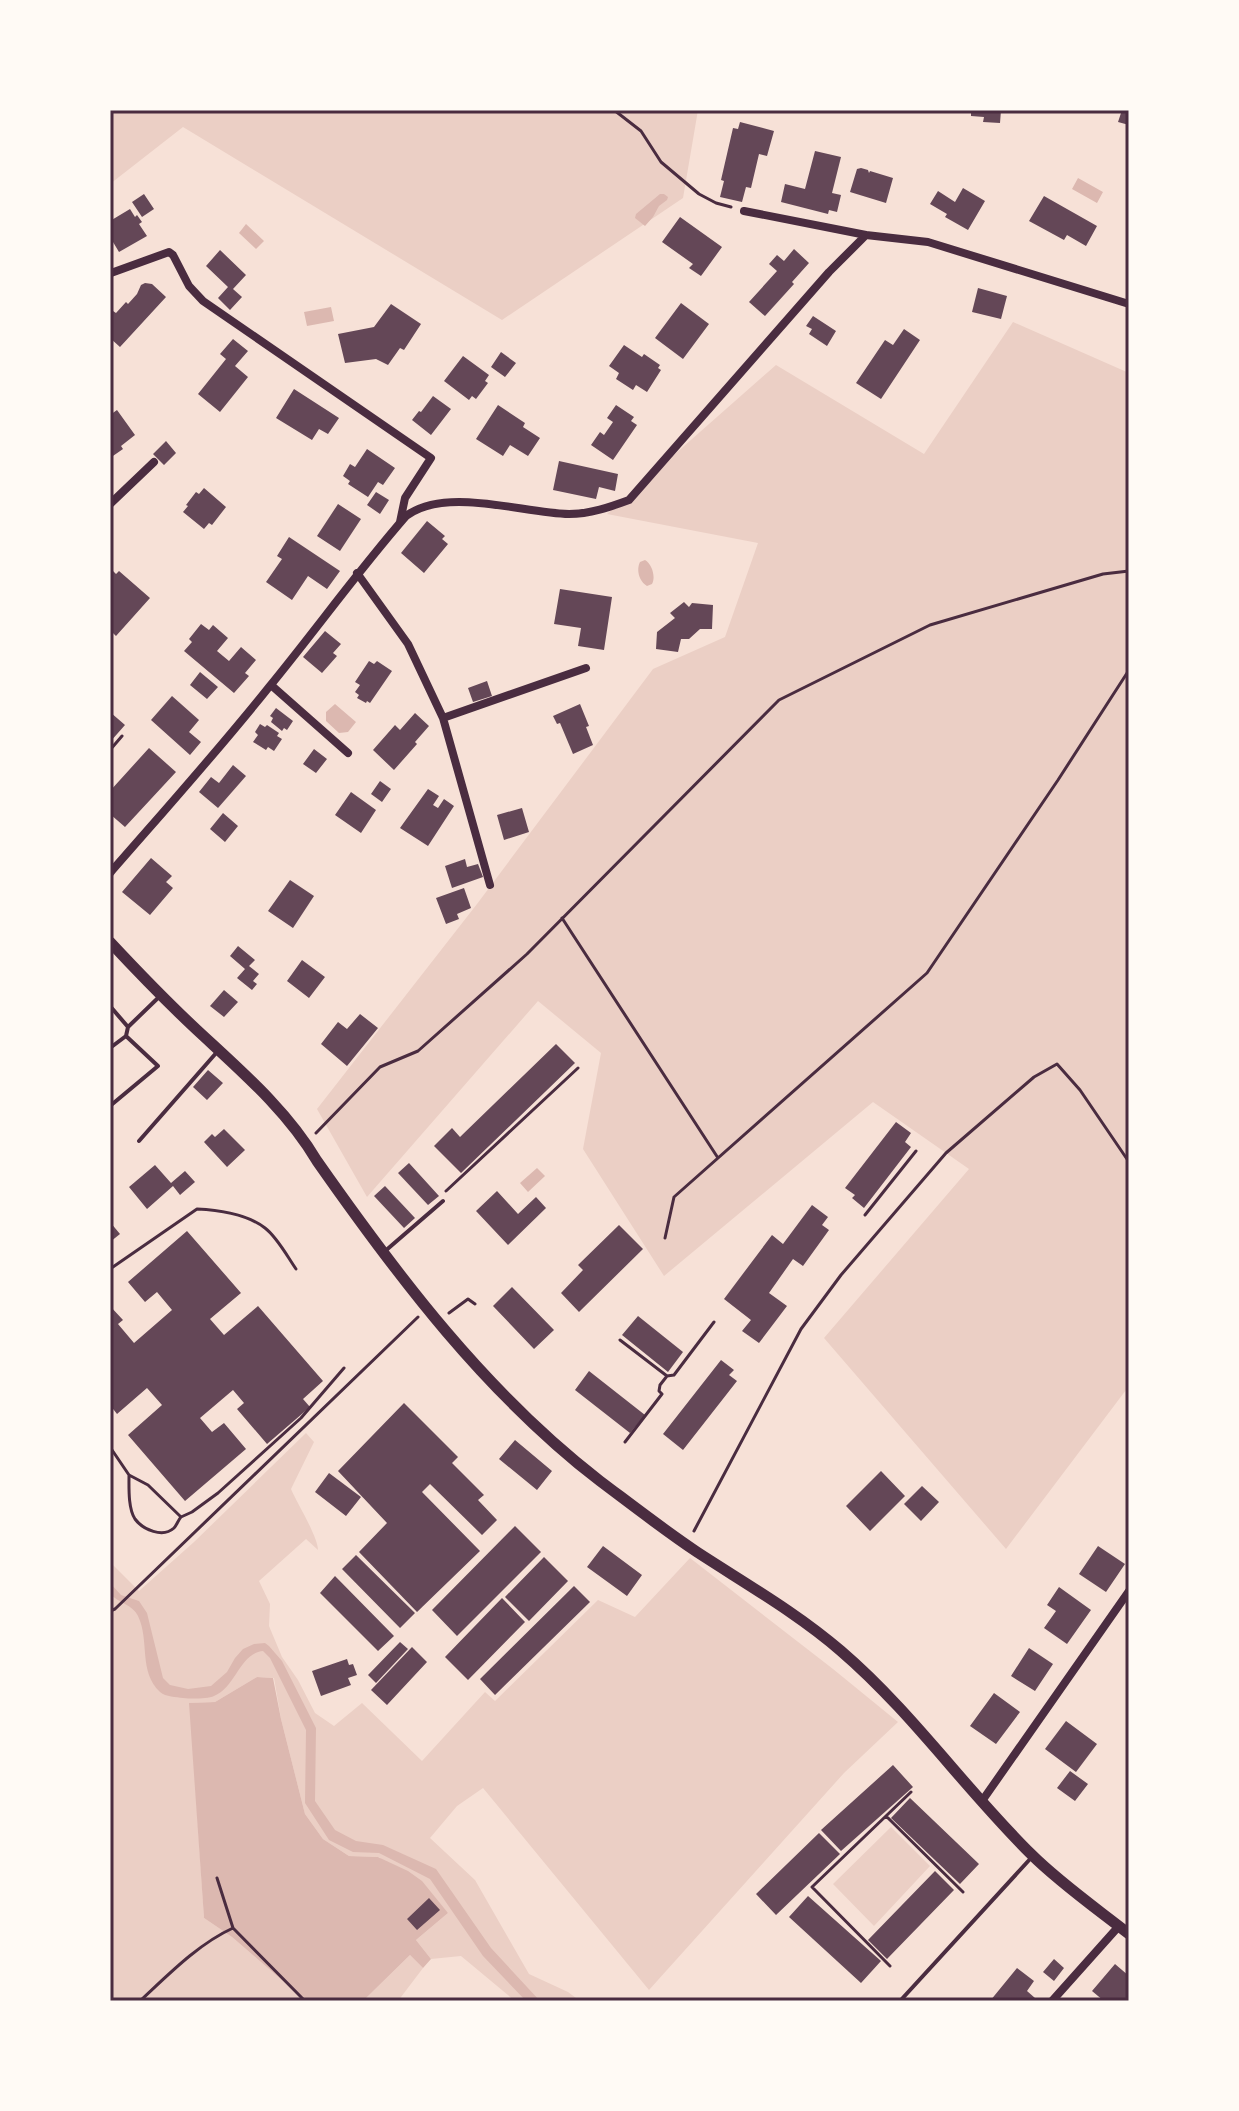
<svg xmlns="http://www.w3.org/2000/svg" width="1239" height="2111" font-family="'Sofia Sans Condensed',sans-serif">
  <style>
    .green { fill: #ebcfc5 }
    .water { fill: #dcb8b0 }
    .building { fill: #644757 }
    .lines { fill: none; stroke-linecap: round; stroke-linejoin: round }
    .path { stroke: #4a2c40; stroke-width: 3 }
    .service { stroke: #4a2c40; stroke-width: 4 }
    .minor { stroke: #4a2c40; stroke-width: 8 }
    .secondary { stroke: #4a2c40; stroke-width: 11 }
    .neatline { fill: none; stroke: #4a2c40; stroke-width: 3 }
  </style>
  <rect width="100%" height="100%" fill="#f7e1d7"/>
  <!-- green -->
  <path class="green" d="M110,110h588l-15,88 -181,122 -319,-193 -73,57z
    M1013,322l116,51v1013l-123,163 -182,-211 145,-169 -96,-67 -209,174 -81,-127 18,-96 -63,-52 -171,196 -50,-88 160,-205 176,-235 72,-32 33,-94 -151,-29 169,-149 148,89z
    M306,1433l8,9 -23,47c6,14 27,48 27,61l-12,-11 -47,42 11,23 -1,22 13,31 16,23 17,33 19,13 28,-23 60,58 63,-69 10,9 103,-101 37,17 55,-59 143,111 65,53 -54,51 -195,217 -166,-202 -26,18 -27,32 45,42 54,94 39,18 12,9h-65l-54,-45 -30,3 -15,-19 32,-27 -69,-56 -30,-1 -26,-17 -18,-25 -24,-95 -7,-41 -17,-1 -42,25 -25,1 14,215 28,19 74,64h-173l-5,-3 -4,3h-14v-439l29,29 55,-49z
    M891,1827l39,39 -56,60 -41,-42z
    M410,1955l13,13 -25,33h-35z"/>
  <!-- water -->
  <path class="water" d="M1078,178l25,14 -6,11 -25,-14z
    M660,194h4l4,3 -1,3 -8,6 -6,11 -8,9 -10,-8 1,-4z
    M246,224l18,17 -8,8 -17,-16z
    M331,307l3,14 -27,5 -3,-14z
    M645,560c7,4 11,17 7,24l-5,2c-8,-5 -11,-16 -7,-24z
    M335,704l21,18 -8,10 -9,1 -13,-12v-9z
    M537,1168l8,8 -17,16 -8,-9z
    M110,1583l11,12 18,6 8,12 16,65 7,7 18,4 23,-3 16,-14 8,-14 8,-9 11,-5 11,-1 4,3 13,15 34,67 -1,73 20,29 21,11 27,4 53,24 55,79 49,53h-14l-43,-45 -53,-77 -51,-26 -26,-1 -24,-12 -24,-37 1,-73 -36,-72 -7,-7c-23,2 -27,36 -49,45 -7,3 -23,3 -31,2 -7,-1 -17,-1 -23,-6 -22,-21 -10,-51 -22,-76 -5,-11 -19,-13 -28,-22z
    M257,1677l16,1 8,41 24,95 18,25 26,17 29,1 30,14 14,10 26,32 -32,27 15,19 -8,9 -13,-13 -47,46h-57l-74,-64 -28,-19 -15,-215 26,-1z"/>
  <!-- building -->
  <path class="building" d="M971,110h30l-1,13 -17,-1 1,-5 -13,-1z
    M1122,110h7v15l-11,-3z
    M740,122l34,9 -7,25 -8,-2 -8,34 -5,-1 -4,15 -22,-5 4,-16 -3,-1 12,-52 5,1z
    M815,151l26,6 -9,36 9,2 -4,17 -8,-2 -1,4 -47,-12 4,-18 20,5z
    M861,168l7,2 1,3 1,-2 23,7 -7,25 -36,-11 7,-23z
    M963,188l22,13 -17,29 -23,-13 2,-3 -17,-10 8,-13 17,11z
    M144,194l10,15 -12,8 -10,-15z
    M1044,196l53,30 -11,20 -19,-11 -3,5 -35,-19z
    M130,209l5,8 2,-2 5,7 -3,2 8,12 -28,16 -9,-15v-16z
    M680,217l42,30 -21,29 -12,-8 4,-4 -31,-22z
    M794,249l15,14 -17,19 2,2 -29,32 -16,-14 28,-31 -8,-7 8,-9 7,6z
    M220,250l26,25 -13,14 9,8 -12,13 -12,-12 10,-11 -22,-21z
    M145,283l7,1 14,13 -46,50 -10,-9v-23l3,-4 3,2 10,-11 2,2 9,-10 4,-9z
    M978,288l29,8 -6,23 -29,-7z
    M681,303l28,21 -26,35 -28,-21z
    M391,304l30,20 -17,26 -4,-2 -12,17 -12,-6 -31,4 -7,-29 36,-7z
    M813,316l23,15 -9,15 -18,-12 3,-5 -6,-3z
    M904,329l16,11 -39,59 -25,-16 29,-43 8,5z
    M233,339l15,12 -13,15 13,11 -28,35 -22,-18 28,-35 -6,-5z
    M624,345l18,12 2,-3 16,11 -2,3 3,2 -14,22 -11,-7 -3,5 -17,-11 3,-6 -10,-7z
    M501,352l15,11 -11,14 -14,-10z
    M463,356l26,19 -4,6 3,2 -12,16 -4,-3 -3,4 -25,-19z
    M294,389l45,29 -11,16 -9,-5 -7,11 -36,-22z
    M433,396l18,13 -20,26 -19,-15 7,-9 2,1z
    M498,405l27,18 -2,4 17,11 -12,18 -18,-11 -7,11 -27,-17z
    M616,405l18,12 -3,4 6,4 -24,35 -22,-15 9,-13 4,3 9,-13 -6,-4z
    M117,410l18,25 -14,11 2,3 -13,9v-43z
    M166,441l10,12 -12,12 -11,-11z
    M367,449l28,19 -12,17 -5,-3 -10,15 -20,-13 2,-3 -7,-5 7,-12 5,3z
    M559,461l59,13 -3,17 -16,-4 -3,12 -43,-9z
    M204,488l22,19 -14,18 -3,-2 -5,6 -21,-17 5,-6 -2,-1 10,-13 3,2z
    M376,492l13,8 -9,14 -13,-9z
    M338,504l23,15 -21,32 -23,-15z
    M427,521l18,15 -3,3 6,5 -24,29 -23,-20z
    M289,537l51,34 -13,18 -19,-13 -16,24 -26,-18 16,-23 -5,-3z
    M112,570l4,4 3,-3 31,27 -34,38 -6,-6v-58z
    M560,589l52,8 -8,53 -26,-4 3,-18 -27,-4z
    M684,602l5,5 3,-4 21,2 -1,24h-12l-11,10h-8l-3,13 -22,-3 1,-17 18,-14 -5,-5z
    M201,624l8,6 4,-5 15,13 -11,13 12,10 12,-14 15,13 -11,13 4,3 -15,17 -50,-42 8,-9 -3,-3z
    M325,631l16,13 -8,9 4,3 -15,17 -19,-16z
    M369,661l5,3 3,-3 15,10 -22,32 -3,-2 -1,2 -9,-5 2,-3 -4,-3 5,-7 -5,-3z
    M200,672l18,15 -11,12 -17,-14z
    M487,681l5,15 -19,6 -5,-14z
    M172,696l27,24 -10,12 12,10 -11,13 -39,-35z
    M580,704l9,22 -3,1 7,18 -20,9 -13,-31 -3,1 -4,-8z
    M276,708l17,13 -6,9 -3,-2 -2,3 -11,-9 2,-4 -3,-2z
    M110,712l15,13 -15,17z
    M415,713l14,13 -14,16 2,2 -23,26 -21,-20 22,-25 5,5z
    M260,724l5,3 2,-2 12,8 -2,3 5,3 -8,12 -6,-4 -2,3 -13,-8 5,-7 -3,-3z
    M149,748l27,24 -51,55 -15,-13v-23z
    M314,749l13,10 -11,14 -13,-9z
    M233,765l13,11 -28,32 -19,-16 12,-15 8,6z
    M380,781l11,8 -9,13 -11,-8z
    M428,789l11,7 -6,9 5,3 6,-9 10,7 -26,40 -28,-18z
    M351,792l25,18 -15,23 -26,-18z
    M522,808l7,24 -25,8 -7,-25z
    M223,813l15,13 -13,16 -15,-13z
    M151,858l21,18 -6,6 7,6 -23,27 -28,-23z
    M465,859l2,8 11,-3 5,13 -31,11 -7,-22z
    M290,880l24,16 -21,32 -25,-17z
    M464,888l7,20 -14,6 2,5 -13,5 -10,-26z
    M238,946l17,14 -6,6 10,8 -6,7 4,3 -5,6 -15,-12 8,-9 -15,-13z
    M302,960l23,17 -16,21 -22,-17z
    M224,990l14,12 -14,15 -14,-11z
    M360,1014l18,14 -31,38 -26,-22 17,-22 9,7z
    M556,1044l19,19 -114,110 -27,-27 18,-18 8,9z
    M208,1070l15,13 -16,17 -14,-13z
    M896,1122l15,11 -6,9 6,5 -47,61 -12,-10 3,-3 -10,-7z
    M224,1129l21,21 -18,17 -23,-25 8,-8 3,3z
    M409,1163l30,33 -11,9 -30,-32z
    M155,1165l16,18 14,-12 10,11 -15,13 -7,-9 -26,23 -18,-22z
    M385,1186l30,32 -11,10 -30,-32z
    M497,1191l21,23 18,-17 10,11 -38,37 -32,-34z
    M812,1205l16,12 -6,8 7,5 -26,36 -10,-7 -24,34 18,13 -28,37 -17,-12 9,-11 -27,-21 48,-64 11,9z
    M110,1222l10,12 -10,8z
    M619,1225l24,24 -64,63 -18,-19 22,-23 -5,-5z
    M187,1231l54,62 -31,26 14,16 34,-29 65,75 -20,18 7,8 -43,37 -30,-35 7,-6 -11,-13 -33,28 12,14 12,-9 22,26 -61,52 -57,-66 34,-30 -15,-17 -30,26 -7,-9v-99l13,14 -5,4 16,19 38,-33 -15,-18 -12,10 -17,-20z
    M512,1287l42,43 -20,19 -41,-43z
    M638,1316l45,36 -15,20 -46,-37z
    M721,1360l13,10 -5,5 8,6 -54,69 -20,-16z
    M589,1371l56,44 -15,18 -55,-43z
    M404,1403l54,54 -6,6 32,32 -6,5 19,20 -15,15 -52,-51 -8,8 58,59 -63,61 -58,-60 28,-29 -49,-52z
    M515,1440l37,31 -15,19 -38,-31z
    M881,1471l24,25 -35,35 -24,-25z
    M329,1473l32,24 -15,19 -31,-24z
    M922,1486l17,16 -18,19 -17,-17z
    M515,1526l26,26 -84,84 -25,-26z
    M603,1546l39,29 -15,21 -40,-29z
    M1098,1546l27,18 -19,28 -27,-18z
    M356,1555l59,58 -15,15 -58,-59z
    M544,1557l24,24 -39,40 -24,-24z
    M335,1576l59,60 -16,15 -58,-58z
    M574,1586l16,16 -95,93 -15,-16z
    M1059,1587l32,23 -24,34 -23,-16 12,-17 -9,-6z
    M502,1598l23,24 -57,58 -23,-23z
    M400,1642l8,7 -32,34 -8,-8z
    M412,1647l15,15 -40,43 -16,-15z
    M1029,1648l24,16 -18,27 -24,-15z
    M347,1659l2,6 4,-1 4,11 -9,3 3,7 -30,11 -9,-25z
    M994,1693l26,19 -24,32 -26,-18z
    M1066,1721l31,23 -21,28 -31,-23z
    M893,1765l20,22 -72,64 -20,-21z
    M1070,1771l18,13 -13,17 -18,-13z
    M910,1798l69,66 -19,20 -69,-66z
    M819,1833l21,21 -64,61 -20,-21z
    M935,1871l19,19 -67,69 -19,-19z
    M808,1896l73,65 -20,22 -72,-66z
    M429,1898l11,12 -23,20 -10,-11z
    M1054,1959l10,9 -10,13 -11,-9z
    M1115,1964l14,12v20l-4,5h-21l-12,-10z
    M1017,1968l17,13 -7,10 8,7 -2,3h-43z"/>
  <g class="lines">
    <!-- path -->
    <path class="path" d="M614,110l27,21 20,31 38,32 17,9 15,4
      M110,750l12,-14
      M562,918l156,240
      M316,1133l64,-66 38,-16 109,-97 252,-254 151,-75 173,-51 26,-3
      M446,1191l132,-123
      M865,1215l51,-64
      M665,1238l9,-41 253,-224 131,-193 71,-110
      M110,1269l87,-60c21,1 50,5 68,19 12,9 22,28 31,41
      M449,1313l19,-14 7,5
      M620,1340l47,36 7,-1 40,-53
      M625,1442l37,-48 -3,-3 1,-6 7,-9
      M110,1447l19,28 19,10 33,32 11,-5 26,-19 83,-75 43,-50
      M129,1475c0,13 -1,33 6,44 8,11 28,19 39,9 3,-3 4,-8 7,-11
      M694,1531l107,-202 40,-54 105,-122 88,-76 23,-13 23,26 49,72
      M110,1611l5,-2 303,-292
      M886,1816l77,76
      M217,1878l16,50 72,73
      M890,1966l-78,-79 99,-95
      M140,2001c28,-26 58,-57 93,-73"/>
    <!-- service -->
    <path class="service" d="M110,1006l18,21 31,-30
      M110,1048l16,-12 2,-9
      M110,1106l48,-40 -32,-30
      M139,1141l78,-89
      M384,1252l59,-51
      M900,2001l131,-143"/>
    <!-- minor -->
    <path class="minor" d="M744,211l122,24
      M111,273l58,-21 4,3 16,31 14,15 228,157 -26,40 -5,24
      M110,504l44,-42
      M357,573l51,71 35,74 143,-50
      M271,685l77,68
      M443,718l47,167
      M110,873c54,-62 108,-122 159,-186 46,-56 89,-116 137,-171 40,-30 116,-3 163,-2 21,0 41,-7 60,-14l200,-228 37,-37 62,7 201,62
      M982,1801l147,-210
      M1052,2001l67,-75"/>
    <!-- secondary -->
    <path class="secondary" d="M110,942c28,30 57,60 87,88 43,40 90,80 120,131 82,117 169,232 283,320 32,24 64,49 97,71 49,32 100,61 144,99 71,61 124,138 190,203 29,29 65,54 98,80"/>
  </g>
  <!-- border -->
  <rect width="1239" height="2111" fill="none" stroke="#fffaf5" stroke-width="224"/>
  <rect x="112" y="112" width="1015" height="1887" class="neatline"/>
</svg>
